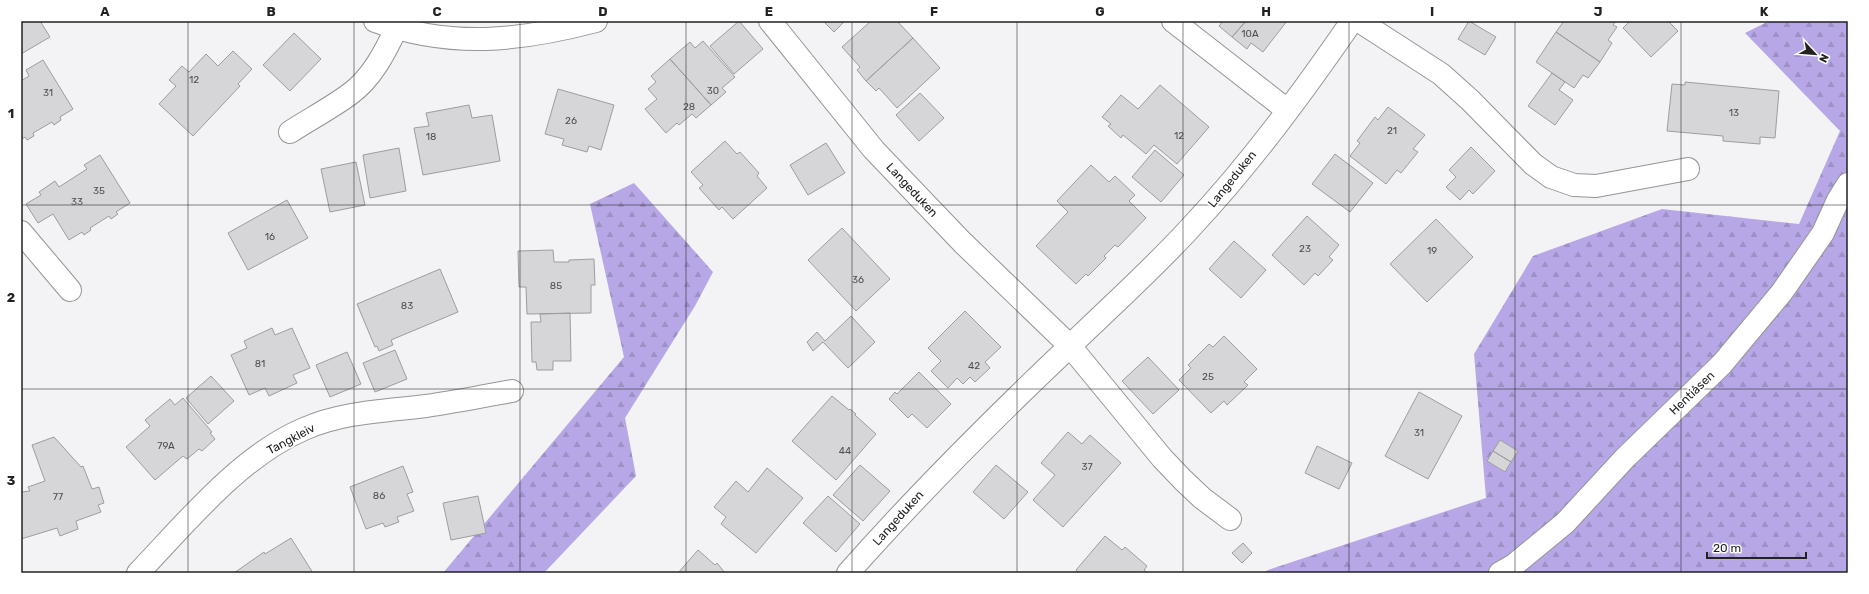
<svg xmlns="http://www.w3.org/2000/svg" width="1869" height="594" font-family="Rubik,sans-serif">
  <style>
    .forest { fill: url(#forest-firs) }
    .building { fill: #d6d5d8; stroke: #9d9d9f }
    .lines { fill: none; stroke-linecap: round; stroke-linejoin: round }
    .minor-casing { stroke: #959497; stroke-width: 24 }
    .minor { stroke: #fff; stroke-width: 22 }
    .grid { fill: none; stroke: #222223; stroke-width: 1; stroke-opacity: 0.55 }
    .labels { text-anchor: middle; stroke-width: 3.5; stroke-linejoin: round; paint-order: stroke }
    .number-label { font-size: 10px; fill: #4f4f50 }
    .street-label { font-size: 12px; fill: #222223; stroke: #fff }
    .neatline { fill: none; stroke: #222223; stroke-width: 1.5 }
    .grid-label { font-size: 13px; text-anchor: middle; font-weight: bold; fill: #222223 }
  </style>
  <defs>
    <pattern id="forest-firs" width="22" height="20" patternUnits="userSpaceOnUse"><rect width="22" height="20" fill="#b8a7e6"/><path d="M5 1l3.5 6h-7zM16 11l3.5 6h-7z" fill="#9e8fc5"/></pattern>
  </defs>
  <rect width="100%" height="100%" fill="#f3f2f5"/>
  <!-- forest -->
  <path class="forest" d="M1769,21h79v552h-585l5,-3 218,-72 -12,-144 59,-98 129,-47 137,15 41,-93 -95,-98z
    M634,183l79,89 -18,34 -70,112 11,58 -92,97h-101l181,-216 -34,-153z"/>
  <!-- building -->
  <path class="building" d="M21,21h19l10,16 -29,17z
    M739,21l24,28 -29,25 -24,-28z
    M823,21h22l-11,11z
    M871,21h26l16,17 -47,43 -9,-11 3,-3 -18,-20z
    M1223,21h23l-14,16 -13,-11z
    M1246,21h41l-24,31 -12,-9 -4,6 -15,-12z
    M1469,21l27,16 -11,18 -27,-16z
    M1564,21h52l-3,4 4,2 -9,13 4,3 -12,19 -44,-30z
    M1630,21h38l10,10 -27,26 -28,-29z
    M1556,32l44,30 -12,16 -5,-3 -9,13 -38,-26z
    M294,33l27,26 -31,32 -27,-26z
    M913,38l27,30 -43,40 -18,-20 -3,3 -10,-10z
    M703,41l32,36 -13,11 4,4 -15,13 -41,-46 20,-17 5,6z
    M233,51l19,18 -14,15 2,2 -47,50 -34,-32 17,-18 -7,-6 13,-14 7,6 17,-18 12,12z
    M670,59l41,46 -15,13 -4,-4 -13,11 -2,-2 -11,10 -21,-24 12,-10 -9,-10 8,-7 -5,-6z
    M43,60l30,49 -13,8 1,3 -7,5 -2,-3 -19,11 1,3 -7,4 -2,-3 -4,3v-59l8,-5 -3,-6z
    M1552,73l13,9 -6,8 14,10 -18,25 -27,-19z
    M1685,82l94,9 -4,47 -15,-1v7l-37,-3v-5l-56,-5 5,-47 13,1z
    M1160,85l49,42 -32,37 -23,-19 -8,9 -23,-19 -2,3 -13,-12 3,-2 -9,-7 19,-22 17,14z
    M558,89l56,16 -13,45 -12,-4 -2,6 -25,-7 2,-6 -19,-5z
    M920,93l24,25 -25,23 -23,-26z
    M469,105l3,13 20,-3 8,46 -77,14 -9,-47 15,-2 -3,-13z
    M1388,107l37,28 -12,14 5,3 -17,21 -4,-3 -11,14 -36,-28 10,-13 -3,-2 18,-24 3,3z
    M725,141l12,13 3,-2 19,21 -2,3 10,12 -34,31 -11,-12 -3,3 -20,-22 4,-3 -12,-13z
    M826,143l19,30 -37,22 -18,-30z
    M1471,147l24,24 -22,23 -4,-4 -9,10 -14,-13 10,-10 -7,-7z
    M399,148l7,43 -36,7 -7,-43z
    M1155,150l29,25 -23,27 -29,-25z
    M1335,154l38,29 -23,29 -38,-28z
    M100,155l30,48 -14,9 2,2 -7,5 -2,-3 -19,12 1,2 -7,5 -2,-3 -13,8 -16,-26 -15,9 -12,-19 15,-9 -2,-3 16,-11 4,6 28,-18 -3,-4z
    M356,162l9,43 -35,7 -9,-43z
    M1091,165l18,17 6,-6 20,19 -6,6 17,17 -28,29 -3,-2 -11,11 2,2 -18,18 -2,-2 -10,10 -40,-38 32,-34 -11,-11z
    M287,200l21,38 -60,32 -20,-37z
    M1307,216l32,29 -10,12 4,3 -15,16 -3,-3 -11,12 -32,-30z
    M1436,219l37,38 -46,45 -37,-38z
    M842,228l48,51 -34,32 -48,-51z
    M1234,241l32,29 -25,28 -32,-29z
    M553,250l1,12h15v-2l25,-1 1,26h-4v28l-64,1 -1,-27h-7l-1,-36z
    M440,269l18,43 -67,28 2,5 -14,6 -2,-5 -2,1 -18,-43z
    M965,311l36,36 -16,15 5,6 -15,14 -5,-5 -7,7 -6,-6 -9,10 -17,-17 10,-10 -13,-13z
    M570,313l1,48h-18v9h-16l-1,-8h-4l-1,-40h10l-1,-8z
    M851,316l24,26 -27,26 -25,-26 -10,9 -6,-9 10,-10 8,9z
    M272,328l3,7 17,-7 18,40 -17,7 4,8 -28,13 -4,-8 -16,7 -18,-40 16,-7 -3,-7z
    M1224,336l33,33 -13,13 4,3 -21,20 -3,-4 -13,12 -32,-33 12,-12 -3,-3 21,-21 4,3z
    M395,350l12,29 -32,13 -12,-29z
    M347,352l14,32 -31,13 -14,-32z
    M1148,357l31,33 -26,24 -31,-33z
    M919,372l32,32 -24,24 -15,-14 -4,4 -19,-19 6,-7 2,2z
    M211,376l23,25 -26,23 -22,-26z
    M1419,392l43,24 -34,63 -43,-23z
    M832,396l17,14 1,-1 6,5 -1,1 21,19 -40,46 -44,-39z
    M183,398l29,34 -2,1 5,6 -13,12 -3,-2 -12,10 -4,-3 -28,24 -29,-33 24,-21 -5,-6 25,-21 5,6z
    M1068,432l14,12 8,-9 31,28 -58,64 -30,-27 22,-25 -14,-12z
    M54,437l27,30 2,-1 9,23 7,-2 5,16 -6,2 3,7 -25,9 2,8 -18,7 -3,-8 -36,11v-47l9,-1 -2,-4 17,-6 -13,-36z
    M1500,440l18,11 -7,11 -18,-11z
    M1317,446l35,17 -13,26 -34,-16z
    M1493,451l18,11 -6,10 -18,-11z
    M860,465l30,26 -27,30 -30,-26z
    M996,465l32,27 -24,27 -31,-27z
    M403,466l10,26 -6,2 7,17 -17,6 2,5 -14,5 -2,-4 -17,6 -16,-42z
    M767,468l36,30 -47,55 -35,-29 5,-7 -12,-10 22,-26 12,11z
    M478,496l8,37 -35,7 -8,-37z
    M828,496l32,28 -24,28 -33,-29z
    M1105,536l17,14 3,-3 22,19 -3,4 4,3h-69l-3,-3z
    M291,538l22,35h-79l30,-21 1,2z
    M1243,543l9,10 -10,10 -10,-10z
    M698,550l17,15 2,-2 8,10h-47z"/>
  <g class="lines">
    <!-- minor casing -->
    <g class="minor-casing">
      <path id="minor" d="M375,21c77,28 144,20 221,0
        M770,21l104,129 89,93 107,103 92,112 21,22 19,18 28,21
        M1173,21l114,89
        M1359,21l82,53 29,26 63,64 18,13 23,8 22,1 92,-17
        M290,132c20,-13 41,-24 60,-38 22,-16 35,-42 46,-65
        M21,232l49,58
        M138,573c48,-50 102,-117 166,-144 38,-17 81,-18 122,-23 29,-4 57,-10 86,-15
        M848,573c70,-79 144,-153 221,-226 41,-40 84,-78 123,-121 59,-63 111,-134 160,-205
        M1500,573l14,-8 51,-42 60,-65 97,-94 60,-72 41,-59 15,-33 10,-16"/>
    </g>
    <!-- minor -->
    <use href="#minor" class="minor"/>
  </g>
  <!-- grid -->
  <path class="grid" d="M188,21v552M354,21v552M520,21v552M686,21v552M852,21v552M1017,21v552M1183,21v552M1349,21v552M1515,21v552M1681,21v552M21,205h1827M21,389h1827"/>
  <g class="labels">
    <!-- number labels -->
    <g class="number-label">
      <text x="1250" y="37">10A</text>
      <text x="194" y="83">12</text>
      <text x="713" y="94">30</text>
      <text x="48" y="96">31</text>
      <text x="689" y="110">28</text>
      <text x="1734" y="116">13</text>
      <text x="571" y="124">26</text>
      <text x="1392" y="134">21</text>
      <text x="1179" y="139">12</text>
      <text x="431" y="140">18</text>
      <text x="99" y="194">35</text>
      <text x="77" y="205">33</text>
      <text x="270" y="240">16</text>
      <text x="1305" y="252">23</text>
      <text x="1432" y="254">19</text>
      <text x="858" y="283">36</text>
      <text x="556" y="289">85</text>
      <text x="407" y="309">83</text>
      <text x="260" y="367">81</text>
      <text x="974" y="369">42</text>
      <text x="1208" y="380">25</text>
      <text x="1419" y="436">31</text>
      <text x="166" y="449">79A</text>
      <text x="845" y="454">44</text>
      <text x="1087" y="470">37</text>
      <text x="379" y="499">86</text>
      <text x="58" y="500">77</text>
    </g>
    <!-- street labels -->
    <g class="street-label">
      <text transform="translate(1232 179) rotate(-51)" y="4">Langeduken</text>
      <text transform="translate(912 190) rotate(47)" y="4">Langeduken</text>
      <text transform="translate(1692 393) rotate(-44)" y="4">Hentiåsen</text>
      <text transform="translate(291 439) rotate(-28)" y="4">Tangkleiv</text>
      <text transform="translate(898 518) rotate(-48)" y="4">Langeduken</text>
    </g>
  </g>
  <!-- border -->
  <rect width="1869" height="594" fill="none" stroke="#ffffff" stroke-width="44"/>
  <!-- north arrow -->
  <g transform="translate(1815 54) rotate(116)" stroke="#ffffff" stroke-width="3" paint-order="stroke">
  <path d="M0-3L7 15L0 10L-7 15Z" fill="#222223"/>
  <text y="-6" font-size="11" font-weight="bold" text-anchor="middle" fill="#222223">N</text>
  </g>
  <!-- scale -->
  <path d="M1707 552v6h99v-6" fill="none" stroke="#222223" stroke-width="2"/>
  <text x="1713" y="552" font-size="12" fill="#222223" stroke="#ffffff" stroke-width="3" paint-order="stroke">20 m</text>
  <rect x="22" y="22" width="1825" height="550" class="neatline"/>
  <g class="grid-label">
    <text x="105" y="16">A</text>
    <text x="271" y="16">B</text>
    <text x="437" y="16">C</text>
    <text x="603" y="16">D</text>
    <text x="769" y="16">E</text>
    <text x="934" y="16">F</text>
    <text x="1100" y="16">G</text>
    <text x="1266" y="16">H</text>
    <text x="1432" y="16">I</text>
    <text x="1598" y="16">J</text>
    <text x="1764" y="16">K</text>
    <text x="11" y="118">1</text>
    <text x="11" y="302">2</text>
    <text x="11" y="485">3</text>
  </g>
</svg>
